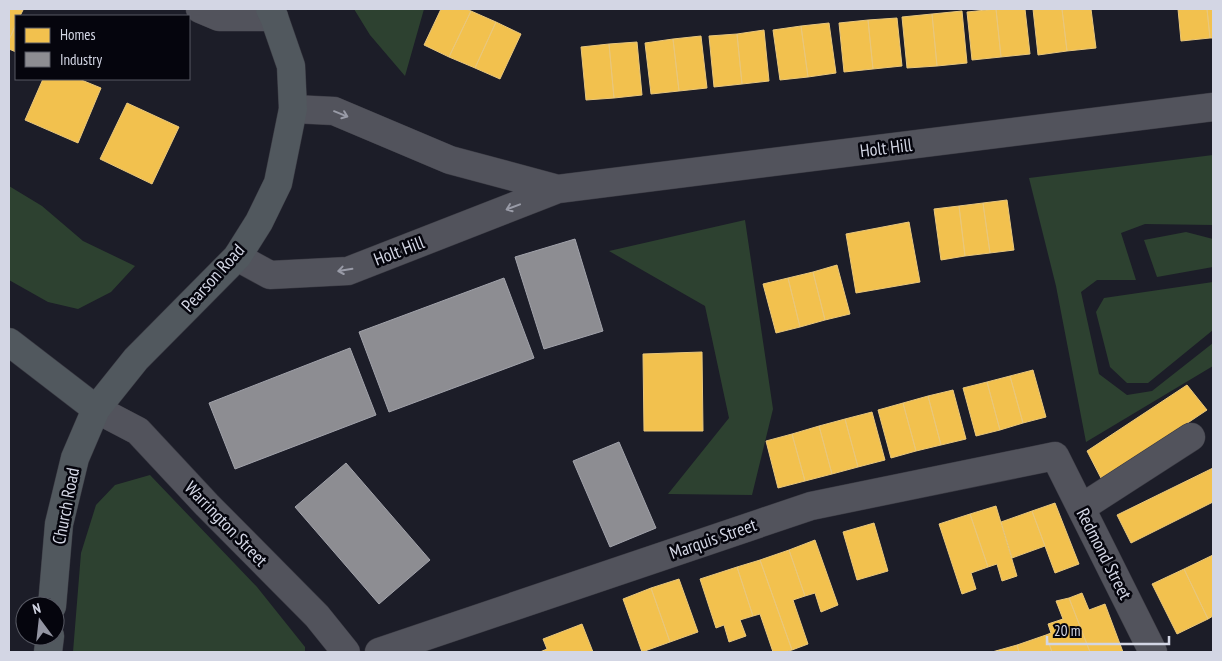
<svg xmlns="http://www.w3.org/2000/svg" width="1222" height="661" font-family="'PT Sans Narrow',sans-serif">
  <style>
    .green { fill: #2d4130 }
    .homes { fill: #f2c14e; stroke: #e9c77b }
    .industry { fill: #8d8d92; stroke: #a2a3ab }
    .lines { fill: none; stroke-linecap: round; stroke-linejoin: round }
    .minor-casing { stroke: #393942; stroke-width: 29 }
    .major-casing { stroke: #393942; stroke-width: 29 }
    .minor { stroke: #52535c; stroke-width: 28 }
    .major { stroke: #51585e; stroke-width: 28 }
    .oneway { stroke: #999ba7 }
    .labels { text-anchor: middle; stroke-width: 5; stroke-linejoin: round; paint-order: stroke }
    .street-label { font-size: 18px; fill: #d3d6e4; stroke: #05050d }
  </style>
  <rect width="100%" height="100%" fill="#1c1d28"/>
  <!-- green -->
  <path class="green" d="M354,9h70l-19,67 -35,-41z
    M1213,155v70l-68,-1 -24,9 15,47h-39l-16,12 18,82 28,21 25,-4 61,-48v23l-127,76 -30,-156 -27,-108z
    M9,186l33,20 41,35 52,25 -24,26 -33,17 -30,-7 -39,-22z
    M745,220l28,189 -21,86 -84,-1 61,-76 -24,-112 -96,-55z
    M1186,232l27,7v28l-56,10 -13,-37z
    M1213,282v48l-65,53h-21l-17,-16 -14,-55 8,-14z
    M150,475l107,112 48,60v5h-232l8,-99 15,-48 19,-20z"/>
  <!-- homes -->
  <path class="homes" d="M9,9l14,1 -3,6h-4v8l-7,16z
    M441,9h25l5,2 -22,46 -25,-12z
    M996,9l5,48 -29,3 -5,-48z
    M996,9h29l5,45 -29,3z
    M1033,9h29l5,42 -29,4z
    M1062,9h29l5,39 -29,3z
    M1178,9h29l3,29 -29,3z
    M1207,9h6v29h-3z
    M471,11l25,11 -21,46 -26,-11z
    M962,11l5,52 -30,3 -5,-52z
    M932,14l5,52 -30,2 -5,-51z
    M897,18l5,48 -29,3 -5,-49z
    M868,20l5,49 -29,3 -5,-49z
    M496,22l25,12 -21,45 -25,-11z
    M829,23l7,50 -28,4 -7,-51z
    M16,24v28l-7,-3v-9z
    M801,26l7,51 -28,3 -7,-50z
    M764,30l5,51 -27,3 -5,-50z
    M737,34l5,50 -28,3 -5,-51z
    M701,36l6,52 -28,3 -6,-52z
    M673,39l6,52 -28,3 -6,-51z
    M637,42l5,53 -28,3 -5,-54z
    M609,44l5,54 -28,2 -5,-53z
    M43,79h36l22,9 -23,55 -53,-23z
    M127,103l52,24 -27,57 -52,-25z
    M1007,200l7,50 -24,3 -7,-50z
    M983,203l7,50 -25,3 -6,-50z
    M959,206l6,50 -24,4 -7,-51z
    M909,222l11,60 -64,11 -10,-59z
    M837,265l13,49 -25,6 -12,-48z
    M813,272l12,48 -25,7 -12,-49z
    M788,278l12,49 -24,6 -13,-49z
    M702,352l1,79h-59l-1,-77z
    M1033,370l13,47 -23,6 -13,-47z
    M1010,376l13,47 -23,7 -13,-48z
    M987,382l13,48 -24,6 -13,-48z
    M1187,385l20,25 -105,70 -15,-29z
    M953,390l13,49 -25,6 -13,-49z
    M928,396l13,49 -25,6 -13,-48z
    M903,403l13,48 -25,7 -13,-48z
    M872,412l13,48 -27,7 -13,-48z
    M845,419l13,48 -26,7 -13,-48z
    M819,426l13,48 -27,7 -13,-47z
    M792,434l13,47 -27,7 -12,-47z
    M1213,468v34l-82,41 -14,-28z
    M1055,503l24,61 -24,9 -23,-62z
    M996,506l21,70 -15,5 -5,-17 -9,3 -18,-53z
    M1032,511l13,35 -33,12 -11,-36z
    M970,514l18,53 -17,6 5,16 -14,5 -23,-70z
    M874,523l14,48 -31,9 -14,-48z
    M815,540l23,65 -17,7 -6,-19 -10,3 -16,-46z
    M789,550l16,46 -12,4 15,44 -16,6 -32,-90z
    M1213,555v61l-5,3 -24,-50z
    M760,560l32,90 -8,2h-11l-13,-38 -7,2 -16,-49z
    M737,567l16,49 -13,4 6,16 -17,6 -5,-17 -8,3 -16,-49z
    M1184,569l24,50 -31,15 -25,-50z
    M679,579l19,53 -28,10 -19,-54z
    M651,588l19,54 -28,10 -19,-53z
    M1082,593l7,17 16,-6 18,48h-33l-21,-54z
    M1069,598l21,54h-38l-6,-17 5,-2 -3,-9 15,-5 -7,-18z
    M582,624l11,28h-53l7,-3 -4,-10z
    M1046,635l6,17h-33l-2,-7z
    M1017,645l2,7h-27z"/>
  <!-- industry -->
  <path class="industry" d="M575,239l28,92 -59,18 -29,-92z
    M504,278l30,80 -145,54 -30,-80z
    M350,348l26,67 -141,54 -26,-66z
    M619,442l37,86 -46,19 -37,-86z
    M346,463l84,97 -51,44 -84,-97z"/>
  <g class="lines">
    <!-- minor casing -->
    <g class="minor-casing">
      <path id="minor" d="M200,9l19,8h55
        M293,109l41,2 116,49 108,29
        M237,257l33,18 78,-4 210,-82 655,-82
        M96,409l42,22 69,74 110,111 29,36
        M1081,508l110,-71
        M379,652l432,-146 244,-50 98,196"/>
    </g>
    <!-- major casing -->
    <g class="major-casing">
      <path id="major" d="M9,342l87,67
        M52,606l7,-82 16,-66 21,-49 40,-50 101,-102 22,-35 19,-39 15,-74 -2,-43 -17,-49 -4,-8
        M48,652l2,-16"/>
    </g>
    <!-- minor -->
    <use href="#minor" class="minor"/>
    <!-- major -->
    <use href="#major" class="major"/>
  </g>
  <!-- one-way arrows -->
  <defs><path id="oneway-shaft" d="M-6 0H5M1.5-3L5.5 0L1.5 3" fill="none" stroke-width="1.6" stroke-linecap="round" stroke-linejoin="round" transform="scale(1.25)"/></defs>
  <g class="oneway">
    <use href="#oneway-shaft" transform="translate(341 114) rotate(22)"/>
    <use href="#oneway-shaft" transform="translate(513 207) rotate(159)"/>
    <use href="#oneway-shaft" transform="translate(345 270) rotate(171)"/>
  </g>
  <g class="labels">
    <!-- street labels -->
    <g class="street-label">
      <text transform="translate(886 148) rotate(-7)" y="6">Holt Hill</text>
      <text transform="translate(399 251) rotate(-21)" y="6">Holt Hill</text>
      <text transform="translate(213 278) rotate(-48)" y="6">Pearson Road</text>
      <text transform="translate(66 506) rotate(-79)" y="6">Church Road</text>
      <text transform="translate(226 524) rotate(46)" y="6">Warrington Street</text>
      <text transform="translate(713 539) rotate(-19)" y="6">Marquis Street</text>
      <text transform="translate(1104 554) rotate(63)" y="6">Redmond Street</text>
    </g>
  </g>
  <!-- border -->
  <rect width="1222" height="661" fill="none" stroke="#d3d6e4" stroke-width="20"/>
  <!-- legend -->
  <rect x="15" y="15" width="175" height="65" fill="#05050d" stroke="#575963"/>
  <rect x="25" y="28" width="25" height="15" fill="#f2c14e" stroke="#575963"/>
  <text x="60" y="40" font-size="15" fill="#d3d6e4">Homes</text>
  <rect x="25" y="52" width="25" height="15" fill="#8d8d92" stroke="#575963"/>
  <text x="60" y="65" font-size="15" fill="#d3d6e4">Industry</text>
  <!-- north arrow -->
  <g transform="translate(40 621) rotate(345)"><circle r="24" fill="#05050d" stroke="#575963"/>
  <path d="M0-4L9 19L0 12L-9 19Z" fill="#9395a2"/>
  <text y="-8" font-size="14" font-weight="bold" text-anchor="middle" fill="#d3d6e4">N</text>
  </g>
  <!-- scale -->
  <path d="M1047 636v8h122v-8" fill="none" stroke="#d3d6e4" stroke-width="2.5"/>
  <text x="1054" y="636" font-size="15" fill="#d3d6e4" stroke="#05050d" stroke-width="4" paint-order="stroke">20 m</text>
</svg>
